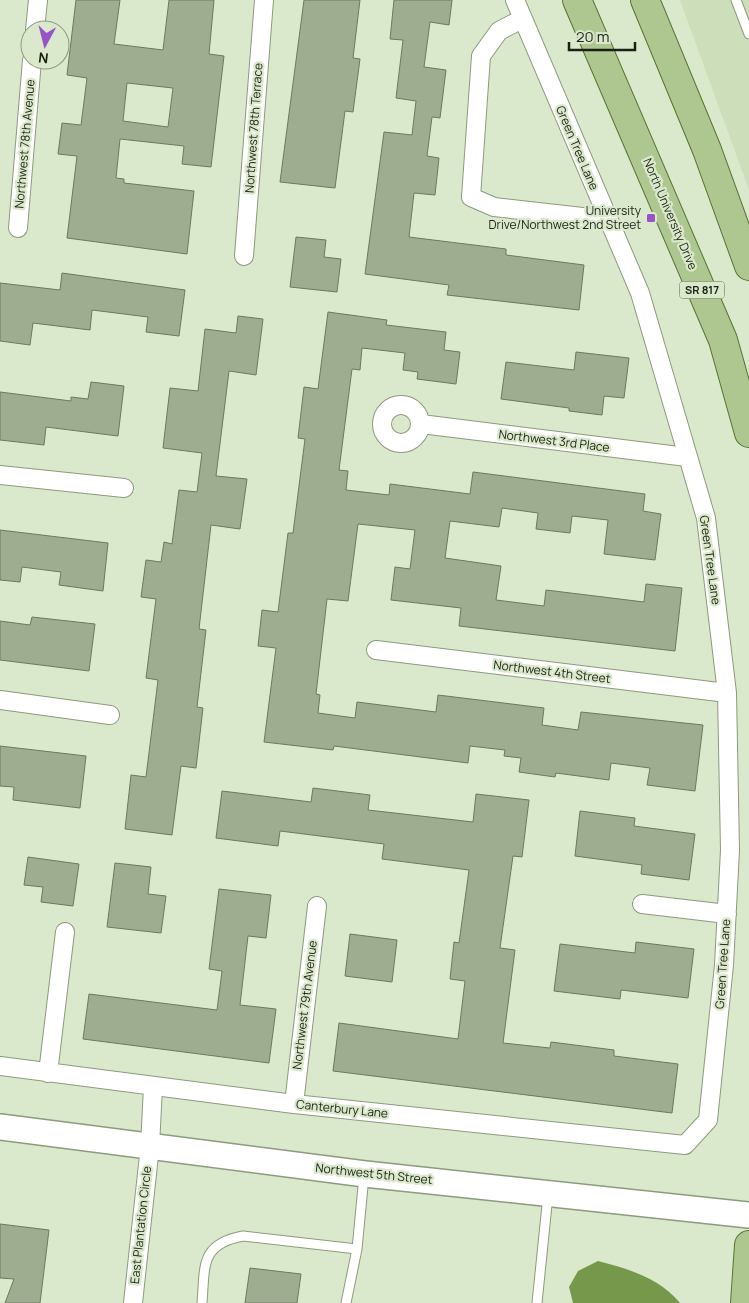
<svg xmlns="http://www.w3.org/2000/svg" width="749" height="1303" font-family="Manrope,sans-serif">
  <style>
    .built { fill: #ccdfba }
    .water { fill: #76984a }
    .building { fill: #9eac90; stroke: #6c795f; fill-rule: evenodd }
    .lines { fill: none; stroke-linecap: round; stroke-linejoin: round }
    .lane-casing { stroke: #8c9a7e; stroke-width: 11 }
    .street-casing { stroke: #8c9a7e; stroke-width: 20 }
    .secondary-casing { stroke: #8c9a7e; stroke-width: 28 }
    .primary-casing { stroke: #577334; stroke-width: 30 }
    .lane { stroke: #fff; stroke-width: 9 }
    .street { stroke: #fff; stroke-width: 18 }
    .secondary { stroke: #fff; stroke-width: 25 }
    .primary { stroke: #aec68f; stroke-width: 28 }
    .poi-dot { fill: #9853c8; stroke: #dae9cb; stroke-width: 2 }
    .labels { text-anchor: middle; stroke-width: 4.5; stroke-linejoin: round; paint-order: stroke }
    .shield { fill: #dae9cb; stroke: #545c4c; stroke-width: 1 }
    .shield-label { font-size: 11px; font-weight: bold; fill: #1b2015 }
    .street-label { font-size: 12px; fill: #1b2015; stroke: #dae9cb }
    .poi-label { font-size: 12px; fill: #1b2015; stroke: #dae9cb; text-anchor: end }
  </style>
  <rect width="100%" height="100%" fill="#dae9cb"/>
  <!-- built -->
  <path class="built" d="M680,0h69v190z"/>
  <!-- water -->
  <path class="water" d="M598,1261c31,8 61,17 82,42h-107l-4,-16 9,-16z"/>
  <!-- building -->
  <path class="building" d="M76,0h44l-6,44 49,6 6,-50h45l-5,54 15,2 -13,111 -29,-3 2,-18 -64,-7 -4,39 8,1v4l70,8 -7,63 -120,-16 10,-82 -19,-2 4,-31 19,2 6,-47 -20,-3zM127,83l46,5 -5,39 -45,-6z
    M304,0h56l-7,58 7,1 -7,53 -8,-1 -10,77 -55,-6z
    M394,0h58l-3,25 -19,-3 -6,45 22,3 -6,48 -8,-1 -5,39 12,2 -4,37 -21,-2 -5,44 97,12v6l78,10 -5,45 -132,-15 2,-10 -84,-11 19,-142 28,3 4,-34 -20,-3 7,-58 -13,-1z
    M296,237l30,3 -2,17 17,2 -4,33 -47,-5z
    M62,273l123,17 -6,46 -33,-4 2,-15 -56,-7 -2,20 -57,-7 -3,22 -30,-4v-58l60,7z
    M328,312l59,8 -1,5 60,7 -2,18 16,2 -4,32 -39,-5 1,-7 -15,-2 2,-17 -43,-5 -2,22 -8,-1 -13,101 9,1 -2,19 43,5 1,-11 80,10 3,-22 172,22 -2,17 18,3 -6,46 -51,-6 4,-34 -36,-4 -2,17 -34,-4 2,-16 -36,-5 -3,19 -49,-6 -5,37 56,8 -5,34 48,6 2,-16 98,12 2,-18 36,4 -7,63 -216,-25 2,-18 -70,-8 4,-33 15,2 5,-39 -57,-6 -10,77 -21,-2 -11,95 4,1 -2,18 37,5 2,-16 79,10 2,-17 106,13 -2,17 36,5 3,-18 122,13 -8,66 -48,-6 3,-17 -39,-5 -2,17 -53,-7 -1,4 -36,-5 2,-14 -17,-2 1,-6 -35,-4 -2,17 -134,-17 -1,4 -69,-8 12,-94 -18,-2 4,-36 16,2 10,-79h5l12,-94 -7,-1 6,-51 14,2z
    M238,316l25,3 -7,56 -27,-4 -13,105 31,3 -7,50 -29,-4 -12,104 7,1 -9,77 6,1 -7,60 -15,-2 -9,69 -47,-6 6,-54 15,2 12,-97 -12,-2 10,-79 -15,-2 5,-37 15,2 3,-20 8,2 7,-54 18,2 5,-39 -39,-5 7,-60 28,3 7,-62 31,4z
    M576,352l53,6 -5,40 -20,-2 -2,19 -33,-4v-3l-68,-9 5,-37 68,8z
    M91,382l33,4 -6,50 -72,-9 -2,18 -44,-5v-48l71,9v-4l17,2z
    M0,530l108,13 -5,48 -44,-6 2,-13 -39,-5 -2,15 -20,-2z
    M32,617l63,7 -6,47 -89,-11v-39l30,4z
    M0,746l86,10 -6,52 -67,-8 1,-13 -14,-1z
    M313,788l57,7 -2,15 105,12 3,-28 53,6 -7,57 -9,-1 -13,92 15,2 -12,93 47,5 1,-6 63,8v6l64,8 -6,49 -339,-42 6,-48 119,16 7,-58 -15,-2 4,-37 5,1 10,-73 -87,-11 2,-15 -104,-13 -2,15 -62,-8 6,-47 89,11z
    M580,811l55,7 -1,8 61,8 -6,46 -48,-6 1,-9 -67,-9z
    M28,857l51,7 -6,42 -32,-4 2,-15 -19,-2z
    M115,863l36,4 -3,27 18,2 -5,37 -54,-6z
    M219,889l52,6 -5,43 -18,-2 -8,69 36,4 -7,54 -186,-24 6,-45 128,16 5,-39 -13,-2z
    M350,934l47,6 -5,42 -47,-6z
    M636,942l58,7 -6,49 -67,-8 -1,9 -66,-8 6,-47 75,9z
    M0,1224l49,6 -9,73h-35l9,-24 -14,-1z
    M250,1268l51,6 -4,29h-52z"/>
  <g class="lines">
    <!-- lane casing -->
    <g class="lane-casing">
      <path id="lane" d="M736,0l13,34
        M202,1303c3,-37 -2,-59 41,-67l114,13
        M346,1303l11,-54 7,-73
        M537,1303l11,-108"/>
    </g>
    <!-- street casing -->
    <g class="street-casing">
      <path id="street" d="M522,19l-23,12 -18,25 -10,141 23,10 115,13
        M35,30l3,-30
        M18,228l14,-168
        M244,256l20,-256
        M382 424a19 19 0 1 1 38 0a19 19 0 1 1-38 0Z
        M421,424l266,33
        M0,475l124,13
        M376,650l351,43
        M0,700l110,15
        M642,904l85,10
        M0,1066l294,38 391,41 23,-25 16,-155 6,-115 -3,-157 -21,-175 -66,-225 -125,-293
        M48,1073l17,-141
        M294,1104l23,-198
        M133,1303l17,-157 3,-59"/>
    </g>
    <!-- secondary casing -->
    <g class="secondary-casing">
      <path id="secondary" d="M0,1127l365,47 384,41"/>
    </g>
    <!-- primary casing -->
    <g class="primary-casing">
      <path id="primary" d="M577,0l146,340 26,93
        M645,0l62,150 42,116
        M745,1303l4,-58"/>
    </g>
    <!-- lane -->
    <use href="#lane" class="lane"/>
    <!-- street -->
    <use href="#street" class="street"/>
    <!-- secondary -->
    <use href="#secondary" class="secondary"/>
    <!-- primary -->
    <use href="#primary" class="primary"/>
  </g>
  <!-- markers -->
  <rect class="poi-dot" x="646" y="213" width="10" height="10" rx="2.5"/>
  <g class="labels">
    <!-- shield labels -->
    <rect class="shield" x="679.5" y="281.5" width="45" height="17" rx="4"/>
    <g class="shield-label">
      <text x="702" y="294">SR 817</text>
    </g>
    <!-- street labels -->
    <g class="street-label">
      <text transform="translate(254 128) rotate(-86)" y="4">Northwest 78th Terrace</text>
      <text transform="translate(25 144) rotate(-85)" y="4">Northwest 78th Avenue</text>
      <text transform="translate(577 148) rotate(67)" y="4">Green Tree Lane</text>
      <text transform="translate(670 214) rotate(67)" y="4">North University Drive</text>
      <text transform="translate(554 441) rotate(7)" y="4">Northwest 3rd Place</text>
      <text transform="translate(710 560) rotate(82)" y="4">Green Tree Lane</text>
      <text transform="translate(552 672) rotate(7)" y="4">Northwest 4th Street</text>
      <text transform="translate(723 964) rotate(-86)" y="4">Green Tree Lane</text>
      <text transform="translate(305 1005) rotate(-83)" y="4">Northwest 79th Avenue</text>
      <text transform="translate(342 1109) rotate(6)" y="4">Canterbury Lane</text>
      <text transform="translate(374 1174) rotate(6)" y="4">Northwest 5th Street</text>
      <text transform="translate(141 1225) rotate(-84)" y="4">East Plantation Circle</text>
    </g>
    <!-- poi labels -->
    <g class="poi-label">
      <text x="641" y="215">University<tspan x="641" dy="14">Drive/Northwest 2nd Street</tspan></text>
    </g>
  </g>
  <!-- north arrow -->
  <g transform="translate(45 45) rotate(187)"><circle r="24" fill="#dae9cb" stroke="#8e9982"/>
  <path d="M0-4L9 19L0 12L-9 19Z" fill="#9853c8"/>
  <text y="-8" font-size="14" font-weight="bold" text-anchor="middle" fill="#1b2015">N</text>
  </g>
  <!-- scale -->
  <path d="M569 42v8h66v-8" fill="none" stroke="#1b2015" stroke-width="2.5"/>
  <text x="576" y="42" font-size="15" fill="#1b2015" stroke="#dae9cb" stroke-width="4" paint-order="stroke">20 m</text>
</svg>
